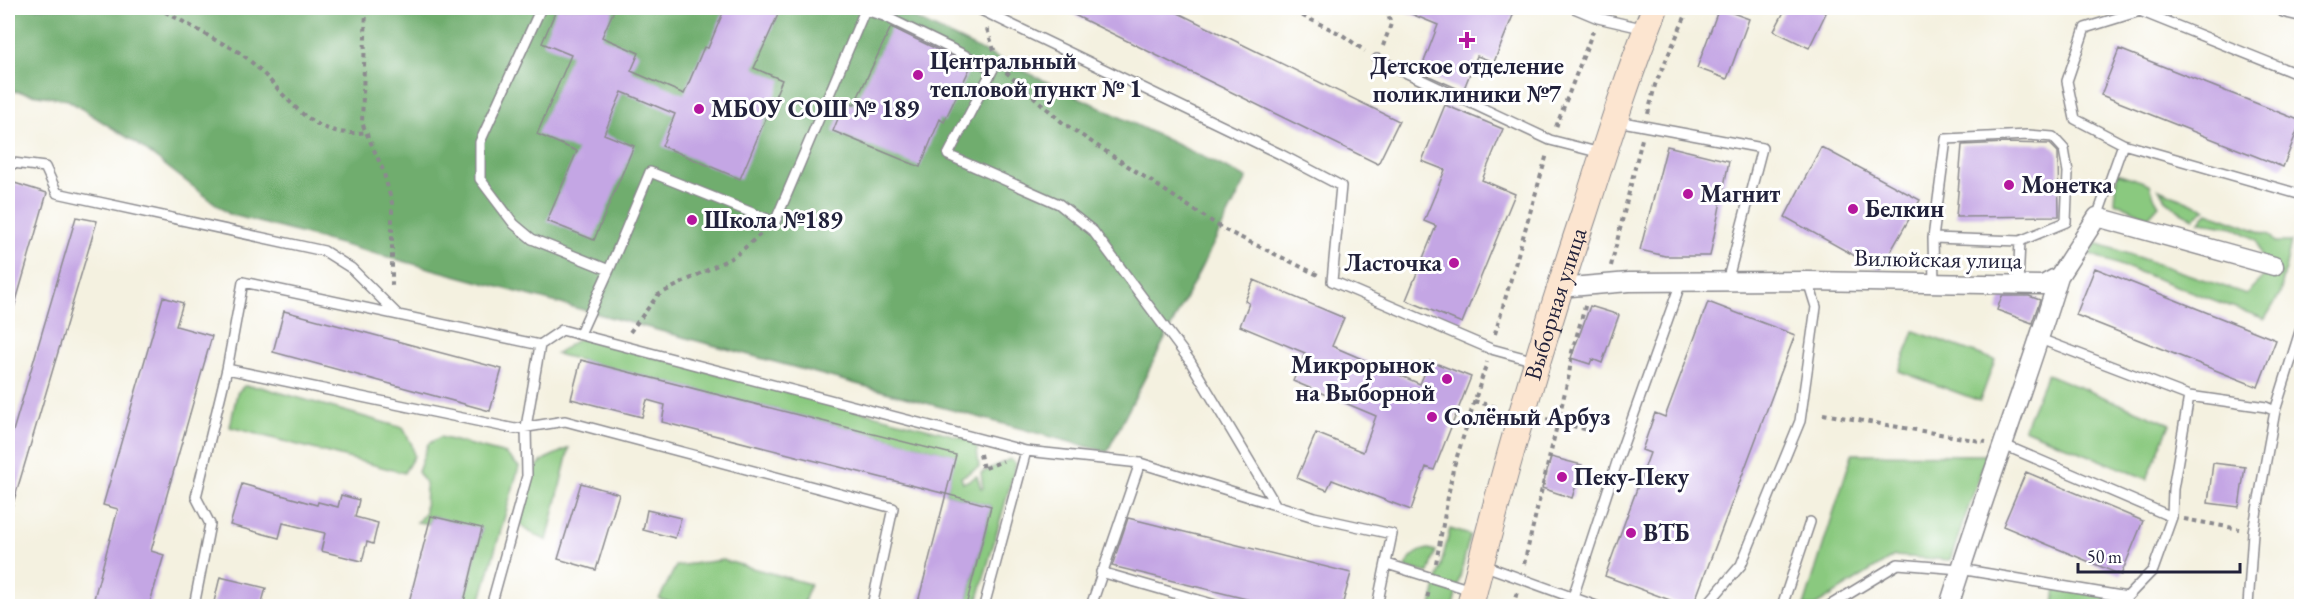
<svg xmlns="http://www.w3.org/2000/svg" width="2309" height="614" font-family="'EB Garamond',serif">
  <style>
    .green { fill: #8ac97f; stroke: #56765d; stroke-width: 1.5 }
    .forest { fill: #6fad6e; stroke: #486854; stroke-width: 1.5 }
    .building { fill: #c4a6e4 }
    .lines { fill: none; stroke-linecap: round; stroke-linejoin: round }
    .service-casing { stroke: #8b8a8e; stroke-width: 12 }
    .minor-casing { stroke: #8b8a8e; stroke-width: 21 }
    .secondary-casing { stroke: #8b8a8e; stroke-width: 28 }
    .path { stroke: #8b8a8e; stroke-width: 4; stroke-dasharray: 4.5 4.5; stroke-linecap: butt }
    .service { stroke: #fff; stroke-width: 9 }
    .minor { stroke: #fff; stroke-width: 18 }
    .secondary { stroke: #fce5d0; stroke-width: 26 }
    .poi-dot { fill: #b5179e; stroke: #fff; stroke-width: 2 }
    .labels { text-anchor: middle; stroke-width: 6; stroke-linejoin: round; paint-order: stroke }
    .poi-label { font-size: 24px; font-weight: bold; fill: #22223b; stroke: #fff; text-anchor: start }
    .street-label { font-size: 24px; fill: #22223b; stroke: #fff }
  </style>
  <rect width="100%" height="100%" fill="#fff"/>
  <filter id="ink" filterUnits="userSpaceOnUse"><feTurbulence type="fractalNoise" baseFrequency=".0167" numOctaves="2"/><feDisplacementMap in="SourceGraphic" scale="12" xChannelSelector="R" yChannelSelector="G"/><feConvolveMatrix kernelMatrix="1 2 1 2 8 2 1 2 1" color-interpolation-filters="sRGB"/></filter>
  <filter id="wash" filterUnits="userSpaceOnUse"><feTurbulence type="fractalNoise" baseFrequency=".008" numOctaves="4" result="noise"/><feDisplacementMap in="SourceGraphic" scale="24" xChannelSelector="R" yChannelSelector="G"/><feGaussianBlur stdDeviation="1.35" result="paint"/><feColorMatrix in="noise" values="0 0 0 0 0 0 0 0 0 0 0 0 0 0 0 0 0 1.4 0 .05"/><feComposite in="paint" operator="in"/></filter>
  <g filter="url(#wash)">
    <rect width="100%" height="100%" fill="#f4f1e0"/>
    <!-- green -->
    <path class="green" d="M2117,173l33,11 3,11 6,10 -11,12 -33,-15z
      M2159,189l47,20 -12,9c-17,-6 -26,-14 -35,-29z
      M2208,212l61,23 6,7h16l-11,52 -15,25 -175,-65 6,-11 150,51 27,-27 -10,-4 -6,-23 -24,-13 -33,-5z
      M1914,331l81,29 -15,41 -81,-30z
      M580,338l396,103 3,26 -18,10 2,6 14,-7 4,13 2,-1 -2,-15 29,-14 6,5 -40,142h-10l25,-100 -45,-12 9,-39 -399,-101z
      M2047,374l123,50 -23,55 -123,-50z
      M244,386l17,1 142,41 9,17 2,11 -10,17 -174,-46 7,-34z
      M440,437l66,17 13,13 -40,139h-16l19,-77 -51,-13 -2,8 -12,-2 8,-9 1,-29 -8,-12 10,-28z
      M569,448l-22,93 -21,-11 -6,-7 15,-55 10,-9z
      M1852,454l135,1 -37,105 -56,-4 -79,50h-11z
      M1450,529l20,6 -17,71h-22z
      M1429,549l7,2 -7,22 -23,-5c2,-11 13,-18 23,-19z
      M723,560l87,24 -7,22h-119l-25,-7 17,-33z
      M2056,585l59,10 -2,11h-59z"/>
    <!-- forest -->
    <path class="forest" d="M8,8h885l354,170 -140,274 -878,-238 -93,-71 -68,-43 -60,-10z"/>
    <g id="blocks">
      <!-- building -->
      <path class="building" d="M557,8h58l-13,29 37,16 -8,18 53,23 20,-47 4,1 17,-40h56l-27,60 28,12 -42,99 -78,-33 13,-32 -53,-22 -18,42 30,12 -40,94 -47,-19 30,-70 -40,-17 34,-79 -29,-12z
        M1060,8h108l231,113 -21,43z
        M1397,8h119l-22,54 -17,-6 -14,35 -43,-19 18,-47z
        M1719,8l30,11 -22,60 -30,-11z
        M1786,8h28l12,5 -17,35 -35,-17z
        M891,27l80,39 -27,56 -4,-3 -20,48 -87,-36 12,-30 9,4z
        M2119,49l182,72 -18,46 -182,-72z
        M1445,105l58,24 -21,51 33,14 -53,129 -56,-23 30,-74 -12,-5 21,-51 -23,-9z
        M2006,143l44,1 8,8 1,64 -103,1 6,-72z
        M1667,146l62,15 -19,95h-45l-25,-6z
        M1821,147l99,53 -40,70 -95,-53z
        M8,181l39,12 -35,122 -4,-1z
        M76,217l21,4 -85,286h-4v-59z
        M2095,268l181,72 -18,47 -182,-72z
        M1254,280l90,38 -12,28 88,38 10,-23 41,16 -37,93 -8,-3 -15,43 -79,-30 -5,10 -30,-12 19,-45 47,19 13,-36 -83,-35 12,-28 -65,-27 9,-23 -4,-2z
        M2002,296h27l11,4 -8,23 -35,-13z
        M163,297l20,6 -7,23 36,10 -61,215 13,4 -15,51h-57l26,-97 -15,-4z
        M1708,302l87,33 -102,271h-7l-81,-30 45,-123 -8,-3 13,-37 10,4z
        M1590,306l29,9 -17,48 -10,-4 -2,5 -19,-6z
        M284,311l218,58 -12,42 -217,-59z
        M581,360l375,95 -10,39 -284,-72 3,-17 -18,-5 -5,17 -71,-18z
        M1551,457l31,8 -10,33 -30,-10z
        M2213,463l32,4 -6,40 -31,-4z
        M2026,472l117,49 -22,54 -118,-49z
        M581,483l38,11 -23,76 -38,-11z
        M242,484l75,21 1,-3 20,5 3,-12 18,5 -4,17 23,6 -5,21 -6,-2 -5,19 -41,-10 4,-18 -42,-10 -4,15 -49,-13z
        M946,494l45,12 -25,100h-49z
        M647,510l34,8 -6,20 -32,-8z
        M431,516l51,12 -19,78h-55z
        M1128,518l223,55 -9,33h-67l-163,-40z
        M220,577l46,11 -5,18h-48z"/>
    </g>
  </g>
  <g filter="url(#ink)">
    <use href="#blocks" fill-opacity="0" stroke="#8b8a8e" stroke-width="1.5"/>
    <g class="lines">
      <!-- service casing -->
      <g class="service-casing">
        <path id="service" d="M541,8l-61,134v37l34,45 18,15 77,31 41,-98 125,50 90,-212
          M859,8l25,8 109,53 -45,86 111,49 34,27 97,130 85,143
          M981,8v2l299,144 61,32 -9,95 159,68 44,12
          M1574,8l24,10 48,11
          M1377,59l173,81 51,13
          M1617,121l145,27 -35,134
          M2123,144l-48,-25 -8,-38 18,-53 55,-17 162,65
          M8,167l5,-4 32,4 12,26 267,58 27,17 46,46
          M2097,217l26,-73 179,51
          M1933,238l87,3 -2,44
          M1934,283l-1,-45 13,-99 82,-4 25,2 11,12 4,23 -2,50 -46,19
          M580,334l29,-64
          M2189,396l77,11 9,4
          M2004,445l168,72 1,-28 16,-93 -149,-57
          M1387,564l84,26
          M1483,565l113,41
          M1101,572l118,34
          M1573,597l46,-141 62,-174
          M194,606l16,-82 -14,-27 31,-128
          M491,606l36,-130 -1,-49 14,-82
          M872,606l21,-98 -328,-87 -50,8 -288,-60 16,-87 297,63 22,-15 464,121 114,12 174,54 78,17 -15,72
          M984,606l42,-155
          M1091,606l49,-143
          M1706,606l35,-41 59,-144 16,-114 -8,-26
          M1782,606l28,-84
          M1829,606l69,-42 62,5 167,28 26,-27 19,-53
          M2248,606l5,-74 22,-121 27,-86"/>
      </g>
      <!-- minor casing -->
      <g class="minor-casing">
        <path id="minor" d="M2285,8l17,4
          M1559,288l70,-6 179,-1 235,4 16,-9 38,-59 177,49
          M1949,606c34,-110 76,-219 110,-330"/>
      </g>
      <!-- secondary casing -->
      <g class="secondary-casing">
        <g id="secondary">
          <path id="s1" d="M1470,606c33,-132 71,-263 114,-392 22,-69 44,-139 71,-206"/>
        </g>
      </g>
      <!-- path -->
      <path class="path" d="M157,8c20,10 40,21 60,33 7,3 14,6 20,10 47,31 64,91 130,81
        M366,8l-4,115 21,47 9,33v83
        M1286,8l55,26 24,17
        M987,29l8,24
        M1383,46l8,-22 -5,-16
        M1006,72l57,51 160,106 95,46
        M1648,114l7,-29 34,-77
        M1556,127l37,-96
        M1611,266l31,-127
        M630,332l28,-37 77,-39 28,-24
        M1495,334l52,-180
        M1474,401l26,7
        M1823,414l163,28
        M1546,419l46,12
        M980,454l3,15 20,-8
        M2184,519l55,10
        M1436,563l17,-94 34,-107
        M1524,564l45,-189 3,-23 14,-49
        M1425,606l4,-15
        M1513,606l4,-14"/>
      <!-- service -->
      <use href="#service" class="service"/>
      <!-- minor -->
      <use href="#minor" class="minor"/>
      <!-- secondary -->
      <use href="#secondary" class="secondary"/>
    </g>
  </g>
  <!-- markers -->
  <g class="poi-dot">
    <path d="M1464 31h6v6h6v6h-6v6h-6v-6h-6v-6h6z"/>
    <circle cx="918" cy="75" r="6"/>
    <circle cx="699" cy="109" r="6"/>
    <circle cx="2009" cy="185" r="6"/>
    <circle cx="1688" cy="194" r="6"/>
    <circle cx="1853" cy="209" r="6"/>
    <circle cx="692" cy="220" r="6"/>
    <circle cx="1454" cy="263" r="6"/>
    <circle cx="1447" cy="379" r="6"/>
    <circle cx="1432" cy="417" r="6"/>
    <circle cx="1562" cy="477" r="6"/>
    <circle cx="1631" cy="533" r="6"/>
  </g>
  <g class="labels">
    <!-- poi labels -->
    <g class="poi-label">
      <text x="930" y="69">Центральный<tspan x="930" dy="28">тепловой пункт № 1</tspan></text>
      <text x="1467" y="74" text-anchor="middle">Детское отделение<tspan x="1467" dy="28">поликлиники №7</tspan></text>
      <text x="711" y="117">МБОУ СОШ № 189</text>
      <text x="2021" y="193">Монетка</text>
      <text x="1700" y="202">Магнит</text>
      <text x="1865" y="217">Белкин</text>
      <text x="704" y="228">Школа №189</text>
      <text x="1442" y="271" text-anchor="end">Ласточка</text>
      <text x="1435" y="373" text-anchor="end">Микрорынок<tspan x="1435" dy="28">на Выборной</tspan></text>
      <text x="1444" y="425">Солёный Арбуз</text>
      <text x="1574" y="485">Пеку-Пеку</text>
      <text x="1643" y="541">ВТБ</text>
    </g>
    <!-- street labels -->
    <g class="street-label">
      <text transform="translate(1938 259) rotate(1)" y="8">Вилюйская улица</text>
      <text dy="8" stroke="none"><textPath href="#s1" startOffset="314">Выборная улица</textPath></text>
    </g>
  </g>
  <!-- margin -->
  <rect width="2309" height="614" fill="none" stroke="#fff" stroke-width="30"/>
  <!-- scale -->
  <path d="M2078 563v9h162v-9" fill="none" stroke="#22223b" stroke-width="3"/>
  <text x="2087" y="563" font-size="18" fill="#22223b" stroke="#ffffff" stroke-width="4.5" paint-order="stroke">50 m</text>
</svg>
